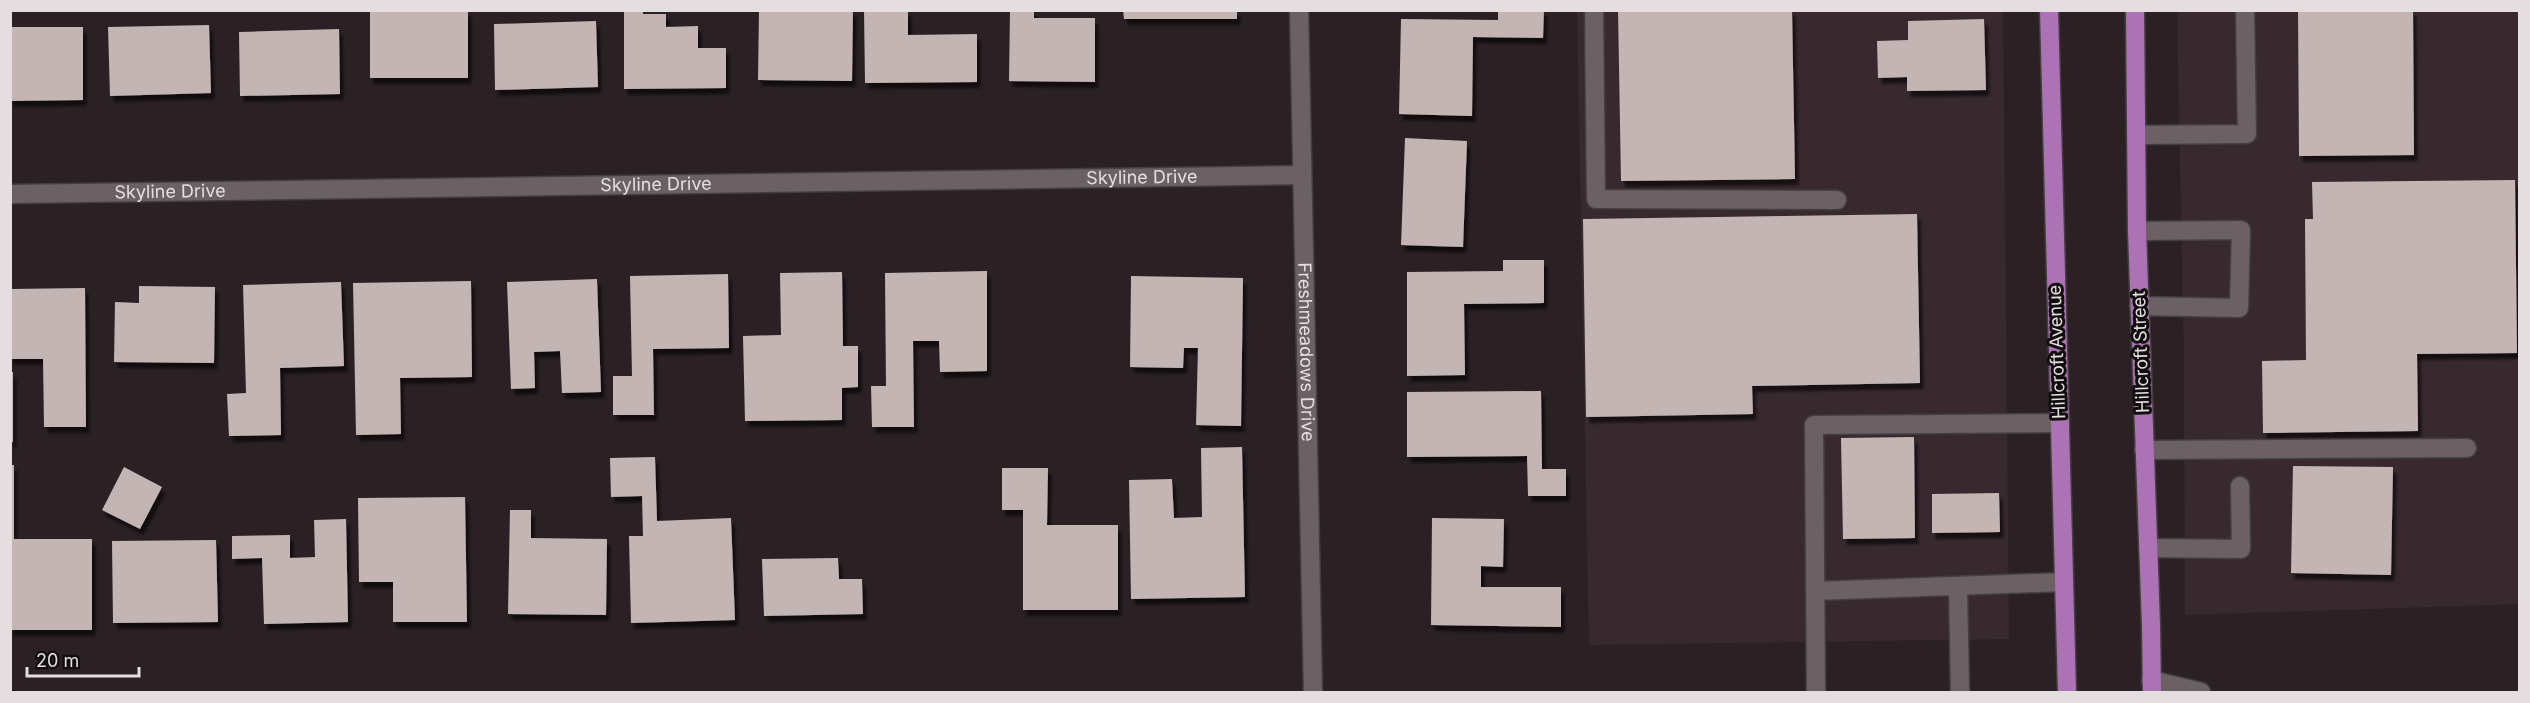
<svg xmlns="http://www.w3.org/2000/svg" width="2530" height="703" font-family="Inter,sans-serif">
  <style>
    .built { fill: #38292f }
    .building { fill: #c3b5b3; filter: url(#shadow) }
    .lines { fill: none; stroke-linecap: round; stroke-linejoin: round }
    .lane-casing { stroke: #453e41; stroke-width: 21 }
    .street-casing { stroke: #453e41; stroke-width: 21 }
    .primary-casing { stroke: #453e41; stroke-width: 21 }
    .lane { stroke: #6b6064; stroke-width: 18 }
    .street { stroke: #6b6064; stroke-width: 18 }
    .primary { stroke: #ac73b4; stroke-width: 18 }
    .labels { text-anchor: middle; stroke-width: 6; stroke-linejoin: round; paint-order: stroke }
    .street-label { font-size: 18px; fill: #e5dee1; stroke: #110c0e }
  </style>
  <defs>
    <filter id="shadow"><feDropShadow dx="3.5" dy="6" stdDeviation="1.5" flood-color="#0009"/></filter>
  </defs>
  <rect width="100%" height="100%" fill="#2b2125"/>
  <!-- built -->
  <path class="built" d="M1577,11h426l6,628 -420,6z
    M2177,11h342v344l-172,2h172v247l-334,11 -1,-256z"/>
  <!-- building -->
  <path class="building" d="M370,10h98v68h-98z
    M624,10h19v4h23v13l32,-1v22h28v40l-102,1z
    M759,10h94l-1,71 -94,-1z
    M864,10h44v25l69,-1v48l-112,1z
    M1010,10h24v8h61v64l-86,-1z
    M1123,10h114v9h-113z
    M1498,10h46l-1,28 -70,-1 -1,79 -73,-2 2,-95 97,1z
    M1618,10h174l3,169 -174,2z
    M2298,10h115l1,145 -115,1z
    M1984,19l2,71 -79,1v-14l-29,1 -1,-37 31,-1v-19z
    M596,21l2,66 -103,3 -1,-66z
    M209,25l2,68 -101,3 -2,-69z
    M10,27h73v73l-73,1z
    M339,29l1,65 -100,2 -1,-64z
    M1405,138l62,3 -4,106 -62,-2z
    M2515,180l2,173 -100,1 1,77 -155,2 -1,-72 44,-1 -1,-141h8l-1,-37z
    M1917,214l3,169 -168,3 1,28 -167,3 -3,-198z
    M1503,260h41v43l-80,1 1,71 -58,1v-104l96,-1z
    M987,271v100l-47,1 -1,-31h-26l1,86h-42l-1,-41h15l-1,-113z
    M842,272l1,74h15v41l-16,1v32l-97,1 -2,-85 38,-1 -1,-62z
    M728,274l1,74 -76,1 1,66h-41v-39h19l-2,-100z
    M1131,276l112,2 -2,148 -45,-1 2,-77h-14l-1,20 -53,-1z
    M597,279l4,113 -39,1 -2,-42 -26,1 1,36 -24,1 -4,-107z
    M471,281l1,96 -72,1 1,56 -45,1 -3,-152z
    M341,282l3,84 -64,2 1,67 -52,1 -2,-42 19,-1 -3,-108z
    M139,286l76,1 -1,76 -100,-1 1,-60 24,1z
    M85,288l1,139h-42l-1,-68h-33v-70z
    M10,372h3v70h-3z
    M1541,391l1,78h24v27h-38l-1,-40 -120,1v-65z
    M1914,437l1,101 -72,1 -2,-101z
    M1242,447l3,150 -114,2 -2,-119 43,-1 2,39 28,-1 -1,-69z
    M655,457l2,64 74,-3 4,102 -104,3 -2,-87h14l-1,-40 -31,1 -1,-39z
    M10,465h4v74h78v91h-82z
    M2293,466l100,1 -2,108 -100,-2z
    M124,467l38,20 -22,42 -38,-19z
    M1002,468h46l-1,57h71v85h-95v-100h-21z
    M1999,493l1,39 -68,1v-39z
    M465,497l2,125h-74v-40h-34l-1,-84z
    M510,510h21v28l76,1 -1,76 -98,-1z
    M1432,518l72,1 -1,48 -22,-1v21h80v40l-130,-2z
    M346,519l2,103 -84,2 -2,-66 -30,1v-23l58,-1v23l25,-1 -1,-37z
    M216,540l2,82 -105,1 -1,-82z
    M838,558l1,21h23l1,35 -99,2 -2,-57z"/>
  <g class="lines">
    <!-- lane casing -->
    <g class="lane-casing">
      <path id="lane" d="M1594,10l2,189 241,1
        M2136,135l111,-1 -2,-124
        M2137,231l104,-1 -2,78 -100,-2
        M2144,450l323,-2
        M2148,548l93,1 -1,-63
        M1958,586l2,106
        M1815,591l249,-9
        M2151,680l50,12
        M1816,692l-2,-267 246,-2"/>
    </g>
    <!-- street casing -->
    <g class="street-casing">
      <g id="street">
        <path id="s1" d="M1299,10l14,682"/>
        <path id="s2" d="M10,194l1291,-19"/>
      </g>
    </g>
    <!-- primary casing -->
    <g class="primary-casing">
      <path id="primary" d="M2049,10l18,682
        M2135,10l2,221 14,394 1,67"/>
    </g>
    <!-- lane -->
    <use href="#lane" class="lane"/>
    <!-- street -->
    <use href="#street" class="street"/>
    <!-- primary -->
    <use href="#primary" class="primary"/>
  </g>
  <g class="labels">
    <!-- street labels -->
    <g class="street-label">
      <text dy="6" stroke="none"><textPath href="#s2" startOffset="1132">Skyline Drive</textPath></text>
      <text dy="6" stroke="none"><textPath href="#s2" startOffset="646">Skyline Drive</textPath></text>
      <text dy="6" stroke="none"><textPath href="#s2" startOffset="160">Skyline Drive</textPath></text>
      <text dy="6" stroke="none"><textPath href="#s1" startOffset="342">Freshmeadows Drive</textPath></text>
      <text transform="translate(2057 352) rotate(-92)" y="6">Hillcroft Avenue</text>
      <text transform="translate(2141 352) rotate(-92)" y="6">Hillcroft Street</text>
    </g>
  </g>
  <!-- border -->
  <rect width="2530" height="703" fill="none" stroke="#e5dee1" stroke-width="24"/>
  <!-- scale -->
  <path d="M27 667v9h112v-9" fill="none" stroke="#e5dee1" stroke-width="3"/>
  <text x="36" y="667" font-size="18" fill="#e5dee1" stroke="#110c0e" stroke-width="4.5" paint-order="stroke">20 m</text>
</svg>
